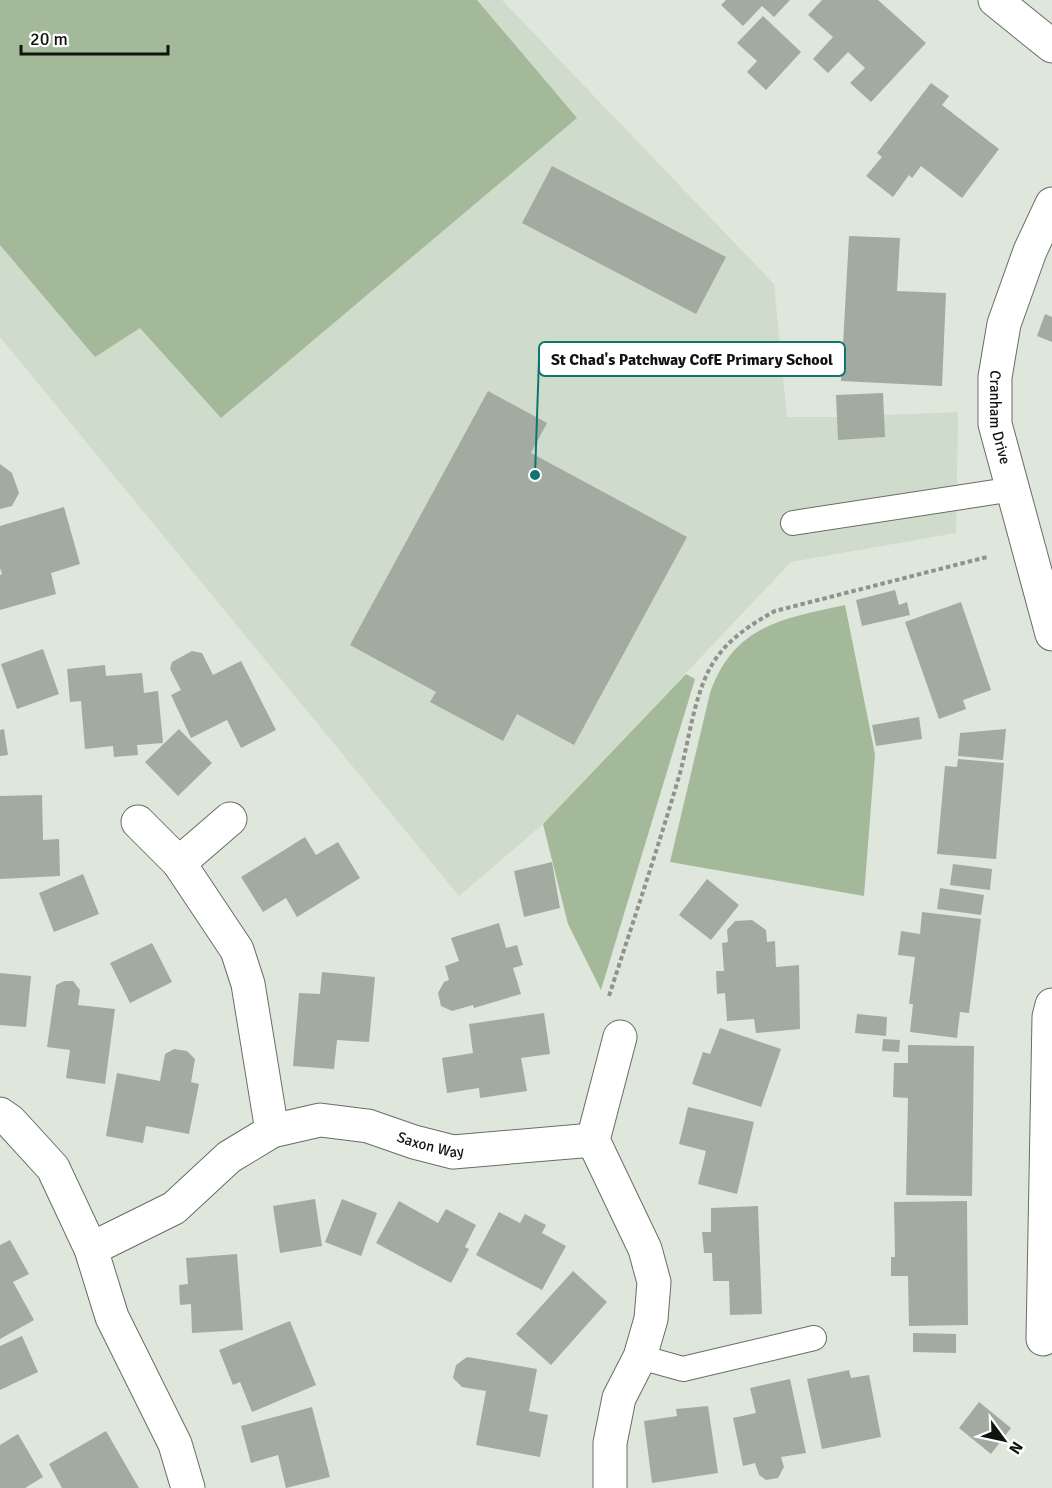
<svg xmlns="http://www.w3.org/2000/svg" width="1052" height="1488" font-family="Signika,sans-serif">
  <style>
    .built { fill: #d0dccb }
    .green { fill: #a4b99a }
    .building { fill: #a3aaa0 }
    .lines { fill: none; stroke-linecap: round; stroke-linejoin: round }
    .lane-casing { stroke: #686e65; stroke-width: 26 }
    .street-casing { stroke: #686e65; stroke-width: 35 }
    .path { stroke: #8e938b; stroke-width: 4; stroke-dasharray: 4.5 3; stroke-linecap: butt }
    .lane { stroke: #fff; stroke-width: 24 }
    .street { stroke: #fff; stroke-width: 33 }
    .labels { text-anchor: middle; stroke-width: 6; stroke-linejoin: round; paint-order: stroke }
    .street-label { font-size: 15px; fill: #10130f; stroke: #fff }
    .leader { fill: none; stroke: #0f766e; stroke-width: 2 }
    .callout-dot { fill: #0f766e; stroke: #fff; stroke-width: 2 }
    .callout { fill: #fff; stroke: #0f766e; stroke-width: 2 }
    .callout-label { font-size: 16px; text-anchor: middle; font-weight: bold; fill: #10130f }
  </style>
  <rect width="100%" height="100%" fill="#dfe6dc"/>
  <!-- built -->
  <path class="built" d="M0,0h502l272,284 13,133h50l121,-5 -2,121 -165,29 -248,262 -84,72 -459,-559z"/>
  <!-- green -->
  <path class="green" d="M0,0h477l100,118 -356,300 -81,-90 -45,29 -95,-112z
    M845,605l30,149 -11,142 -194,-34 40,-169c24,-68 72,-74 135,-88z
    M686,674l9,5 -94,311 -33,-66 -25,-100z"/>
  <!-- building -->
  <path class="building" d="M726,0h64l-16,17 -12,-11 -19,20 -22,-21z
    M822,0h56l48,43 -55,59 -21,-19 15,-15 -17,-16 -20,21 -15,-14 20,-22 -25,-22z
    M763,16l38,36 -35,38 -19,-18 10,-11 -20,-18z
    M931,83l18,13 -7,9 57,44 -37,49 -41,-32 -9,12 -3,-3 -16,22 -27,-21 16,-19 -5,-4z
    M552,166l174,91 -30,57 -174,-91z
    M849,236l51,2 -3,53 49,2 -4,93 -101,-5z
    M1045,314l7,3v25l-15,-6z
    M488,391l59,32 -16,30 156,84 -113,208 -57,-31 -14,27 -73,-39 6,-10 -86,-47z
    M883,393l2,44 -47,3 -2,-45z
    M0,464l12,9 7,20 -7,13 -12,3z
    M64,507l16,57 -29,9 5,21 -56,16v-35l2,-1 -2,-6v-42z
    M895,590l4,15 8,-3 3,13 -48,11 -6,-26z
    M961,602l30,88 -28,10 3,9 -27,10 -34,-97z
    M43,649l16,45 -42,15 -16,-45z
    M192,651l10,2 11,22 28,-14 35,69 -35,18 -14,-28 -36,18 -20,-43 10,-5 -11,-21 2,-7z
    M105,665l1,11 36,-3 2,20 14,-2 5,52 -26,2 1,10 -24,2 -1,-11 -28,3 -4,-48 -11,1 -3,-33z
    M919,717l3,22 -46,7 -4,-21z
    M4,729l4,26 -8,1v-26z
    M179,729l33,34 -34,33 -33,-34z
    M1006,729l-3,31 -45,-4 2,-23z
    M958,759l46,4 -8,96 -59,-5 8,-88 12,1z
    M42,795l1,45 16,-1 1,37 -60,3v-83z
    M305,837l11,18 22,-13 22,36 -63,39 -11,-19 -23,14 -22,-35z
    M552,862l8,46 -36,9 -10,-46z
    M953,864l39,5 -2,21 -40,-5z
    M83,874l16,40 -45,18 -15,-39z
    M707,879l32,26 -28,35 -32,-25z
    M940,888l44,7 -3,20 -44,-6z
    M922,912l59,7 -12,94 -9,-1 -3,26 -47,-6 3,-28h-4l6,-47 -17,-2 3,-24 19,3z
    M752,920l14,10 1,12 8,-1 1,26 23,-2 1,64 -44,4 -2,-14 -27,2 -2,-28 -8,1 -1,-23h8l-2,-28 6,-1 -1,-12 8,-9z
    M499,923l7,25 11,-3 6,20 -10,3 8,26 -47,14 -1,-3 -21,6 -11,-5 -3,-13 6,-11 5,-2 -4,-14 14,-5 -8,-23z
    M152,943l20,39 -42,21 -20,-40z
    M322,972l53,5 -6,65 -32,-2 -3,29 -41,-3 6,-73 21,1z
    M0,973l31,3 -5,51 -26,-2z
    M64,981h9l7,9 -2,15 37,4 -10,75 -39,-6 4,-28 -23,-3 9,-62z
    M544,1013l6,41 -29,4 6,33 -47,7 -1,-10 -32,5 -5,-35 31,-5 -4,-29z
    M857,1014l30,3 -1,19 -31,-3z
    M720,1028l61,21 -20,58 -69,-23 11,-32 7,2z
    M883,1039l17,1 -1,12 -17,-1z
    M908,1045l66,1 -2,150 -66,-1 2,-97 -15,-1 1,-34h14z
    M174,1049l13,2 8,8 -4,23 8,2 -10,50 -43,-8 -3,17 -37,-7 11,-63 43,8 5,-27z
    M688,1107l66,15 -17,72 -39,-10 8,-33 -27,-7z
    M315,1199l7,47 -42,7 -7,-47z
    M342,1199l35,14 -16,43 -36,-14z
    M399,1201l39,22 8,-14 30,16 -11,22 4,2 -18,34 -75,-40z
    M967,1201l1,124 -59,1 -1,-50h-17v-19h4l-1,-55z
    M758,1206l4,108 -32,1 -1,-34h-16l-1,-28h-8l-2,-21h9v-24z
    M499,1212l21,11 5,-9 21,11 -4,8 24,13 -24,44 -66,-35z
    M10,1240l19,34 -16,8 21,38 -34,19v-94z
    M237,1254l6,76 -51,3 -1,-29 -11,1 -1,-20 9,-1 -2,-26z
    M573,1271l34,31 -56,63 -35,-31z
    M290,1321l26,64 -64,27 -12,-30 -7,3 -14,-35z
    M913,1333l43,1v19l-43,-1z
    M22,1336l16,36 -38,18v-44z
    M467,1357l70,12 -8,42 19,4 -8,42 -64,-12 10,-54 -24,-4 -9,-9 3,-13z
    M849,1370l2,8 18,-3 12,62 -59,12 -15,-70z
    M790,1379l16,74 -25,4 3,10 -6,11 -12,2 -7,-5 -4,-12 -12,3 -10,-48 23,-5 -6,-25z
    M979,1402l32,26 -20,26 -32,-26z
    M708,1406l10,67 -66,10 -8,-62 33,-5 -1,-7z
    M312,1407l18,70 -44,11 -8,-33 -27,8 -10,-37z
    M106,1431l33,57h-77l-13,-24z
    M18,1434l25,43 -18,11h-25v-43z"/>
  <g class="lines">
    <!-- lane casing -->
    <g class="lane-casing">
      <path id="lane" d="M793,523l221,-34
        M640,1357l43,12 131,-31"/>
    </g>
    <!-- street casing -->
    <g class="street-casing">
      <g id="street">
        <path d="M995,0l57,46"/>
        <path id="s1" d="M1052,204l-22,47 -26,73 -9,53v47l57,210"/>
        <path d="M138,822l41,41 58,87 11,34 24,147"/>
        <path d="M179,863l51,-44"/>
        <path d="M0,1114l10,7 43,47 38,81 21,68 63,127 13,44"/>
        <path id="s2" d="M91,1249l83,-41 55,-51 43,-26 48,-11 48,6 46,16 39,10 140,-12"/>
        <path d="M1043,1339l6,-322 3,-12"/>
        <path d="M610,1488v-45l9,-45 21,-41 11,-38 3,-37 -9,-33 -52,-109 27,-103"/>
      </g>
    </g>
    <!-- path -->
    <path class="path" d="M609,996c24,-74 49,-148 71,-223 9,-33 13,-70 28,-101 14,-29 40,-46 67,-61l212,-54"/>
    <!-- lane -->
    <use href="#lane" class="lane"/>
    <!-- street -->
    <use href="#street" class="street"/>
  </g>
  <g class="labels">
    <!-- street labels -->
    <g class="street-label">
      <text dy="5" stroke="none"><textPath href="#s1" startOffset="224">Cranham Drive</textPath></text>
      <text dy="5" stroke="none"><textPath href="#s2" startOffset="381">Saxon Way</textPath></text>
    </g>
  </g>
  <!-- callouts -->
  <path class="leader" d="M535 475L539 359"/>
  <circle class="callout-dot" cx="535" cy="475" r="6"/>
  <rect class="callout" x="539" y="342" width="306" height="34" rx="6"/>
  <g class="callout-label">
    <text x="692" y="365">St Chad's Patchway CofE Primary School</text>
  </g>
  <!-- north arrow -->
  <g transform="translate(1004 1440) rotate(123)" stroke="#ffffff" stroke-width="4.5" paint-order="stroke">
  <path d="M0-4.5L10 22L0 15L-10 22Z" fill="#10130f"/>
  <text y="-9" font-size="16" font-weight="bold" text-anchor="middle" fill="#10130f">N</text>
  </g>
  <!-- scale -->
  <path d="M21 45v9h147v-9" fill="none" stroke="#10130f" stroke-width="3"/>
  <text x="30" y="45" font-size="18" fill="#10130f" stroke="#ffffff" stroke-width="4.5" paint-order="stroke">20 m</text>
</svg>
